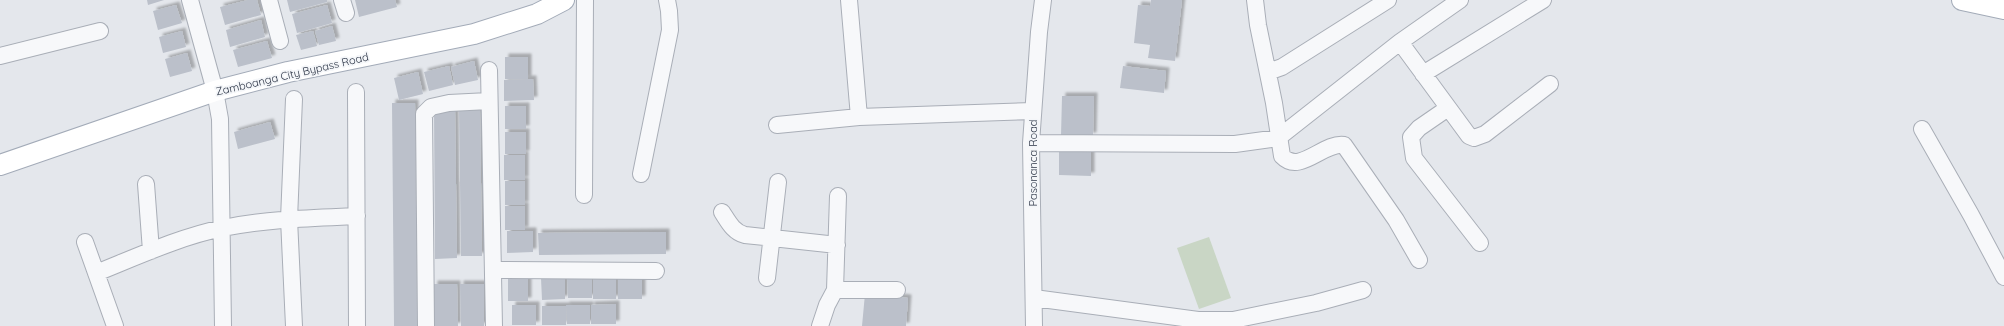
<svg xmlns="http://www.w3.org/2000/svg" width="2004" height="326" font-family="Quicksand,sans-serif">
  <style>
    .pitch { fill: #c9d6c5 }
    .building { fill: #bbc0ca; filter: url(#shadow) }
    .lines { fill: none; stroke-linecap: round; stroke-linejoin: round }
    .minor-casing { stroke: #a9aeb7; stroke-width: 18 }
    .major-casing { stroke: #a3abb8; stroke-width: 22 }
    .minor { stroke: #f7f8fa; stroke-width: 16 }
    .major { stroke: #fff; stroke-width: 20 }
    .labels { text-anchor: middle; stroke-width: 3.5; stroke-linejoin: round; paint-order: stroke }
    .street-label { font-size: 11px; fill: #2b3445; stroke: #f4f6f9 }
  </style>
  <defs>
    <filter id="shadow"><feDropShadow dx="3.5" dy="-3.5" stdDeviation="1" flood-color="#0004"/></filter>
  </defs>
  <rect width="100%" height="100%" fill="#e4e7ec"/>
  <!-- pitch -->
  <path class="pitch" d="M1209,237l22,61 -32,11 -22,-61z"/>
  <!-- building -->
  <path class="building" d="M147,0h17l-16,5z
    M248,0h9l4,15 -36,10 -5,-18z
    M287,0h40v2l-37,10z
    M355,0h40l2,7 -38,10z
    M1151,0h31l-7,61 -27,-3 2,-13 -16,-2 4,-38 12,1z
    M176,5l6,18 -24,7 -5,-19z
    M327,5l5,18 -35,10 -5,-19z
    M261,20l4,17 -35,10 -4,-17z
    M332,26l4,15 -17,4 -4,-14z
    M182,31l4,16 -23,6 -4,-16z
    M313,31l4,15 -16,4 -5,-15z
    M267,41l5,17 -34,9 -5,-17z
    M187,53l5,18 -22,6 -5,-18z
    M505,57h23v22h-23z
    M474,61l4,19 -23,5 -4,-18z
    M449,66l4,19 -24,6 -5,-19z
    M1123,66l43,5 -2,22 -44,-5z
    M418,72l5,22 -24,6 -5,-22z
    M533,79l1,21 -30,1v-21z
    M1062,96h32l-1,40h-32z
    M392,103h23l2,223h-23z
    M505,106h21v23h-21z
    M459,108h21l2,148h-21z
    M434,109h21l2,149 -22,1z
    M270,122l5,17 -37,10 -4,-17z
    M505,132h21v22h-21z
    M1059,145h32v31l-32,-1z
    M504,155h21v25h-21z
    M505,181h20v24h-20z
    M505,206h20v24h-20z
    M507,231h26v21l-26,1z
    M666,232v22l-127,1 -1,-22z
    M508,274h20v27h-20z
    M616,276v23h-23v-22z
    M565,277v22l-23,1 -1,-22z
    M567,277h25v21h-24z
    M618,277h24v22h-24z
    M434,284h23l1,42h-24z
    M460,284h24v42h-23z
    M865,294l43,4 -2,28h-44z
    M616,304v20h-25v-19z
    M512,305h24v20h-24z
    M566,305h24v19h-23z
    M542,306h24v19h-24z"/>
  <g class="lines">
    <!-- minor casing -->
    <g class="minor-casing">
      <path id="minor" d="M190,0l25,91 5,28 3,207
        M269,0l11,41
        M342,0l4,13
        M849,0l10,117
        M1255,0l3,25 16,78 8,53c18,19 41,-14 62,-11l52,75 23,40
        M1400,42l69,94 5,2 11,-4 65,-50
        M0,56l100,-25
        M489,70l5,256
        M1268,72l14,-5 106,-67
        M1423,74l120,-74
        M356,92l1,234
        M294,99l-5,120 5,107
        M1448,108l-29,20 -8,9 3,21 66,85
        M777,125l82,-8 174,-6
        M1922,129l49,86 33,62
        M1031,143l204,1 43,-6 122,-96 60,-42
        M641,174l29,-144 -1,-19 -2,-11
        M146,184l5,67
        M584,195l1,-195
        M722,212c6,9 11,20 23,23l92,10
        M85,242l30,84
        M494,270l162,1
        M96,273c40,-16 86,-37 127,-45 44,-9 90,-10 134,-12
        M767,278l11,-96
        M835,290h62
        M1034,298l164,22h35l83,-17 47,-13
        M426,326l-2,-212 7,-7 18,-4 40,-2
        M820,326l7,-21 8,-15 3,-94
        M1034,326l-3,-183 8,-111 4,-32"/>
    </g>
    <!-- major casing -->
    <g class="major-casing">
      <path id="major" d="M1962,0l42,9
        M0,165l215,-74 73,-19 186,-38 63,-20 27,-14"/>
    </g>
    <!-- minor -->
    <use href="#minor" class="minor"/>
    <!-- major -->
    <use href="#major" class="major"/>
  </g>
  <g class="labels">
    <!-- street labels -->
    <g class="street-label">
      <text transform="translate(292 74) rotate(-13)" y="4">Zamboanga City Bypass Road</text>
      <text transform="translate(1033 163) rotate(-90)" y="4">Pasonanca Road</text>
    </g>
  </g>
</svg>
